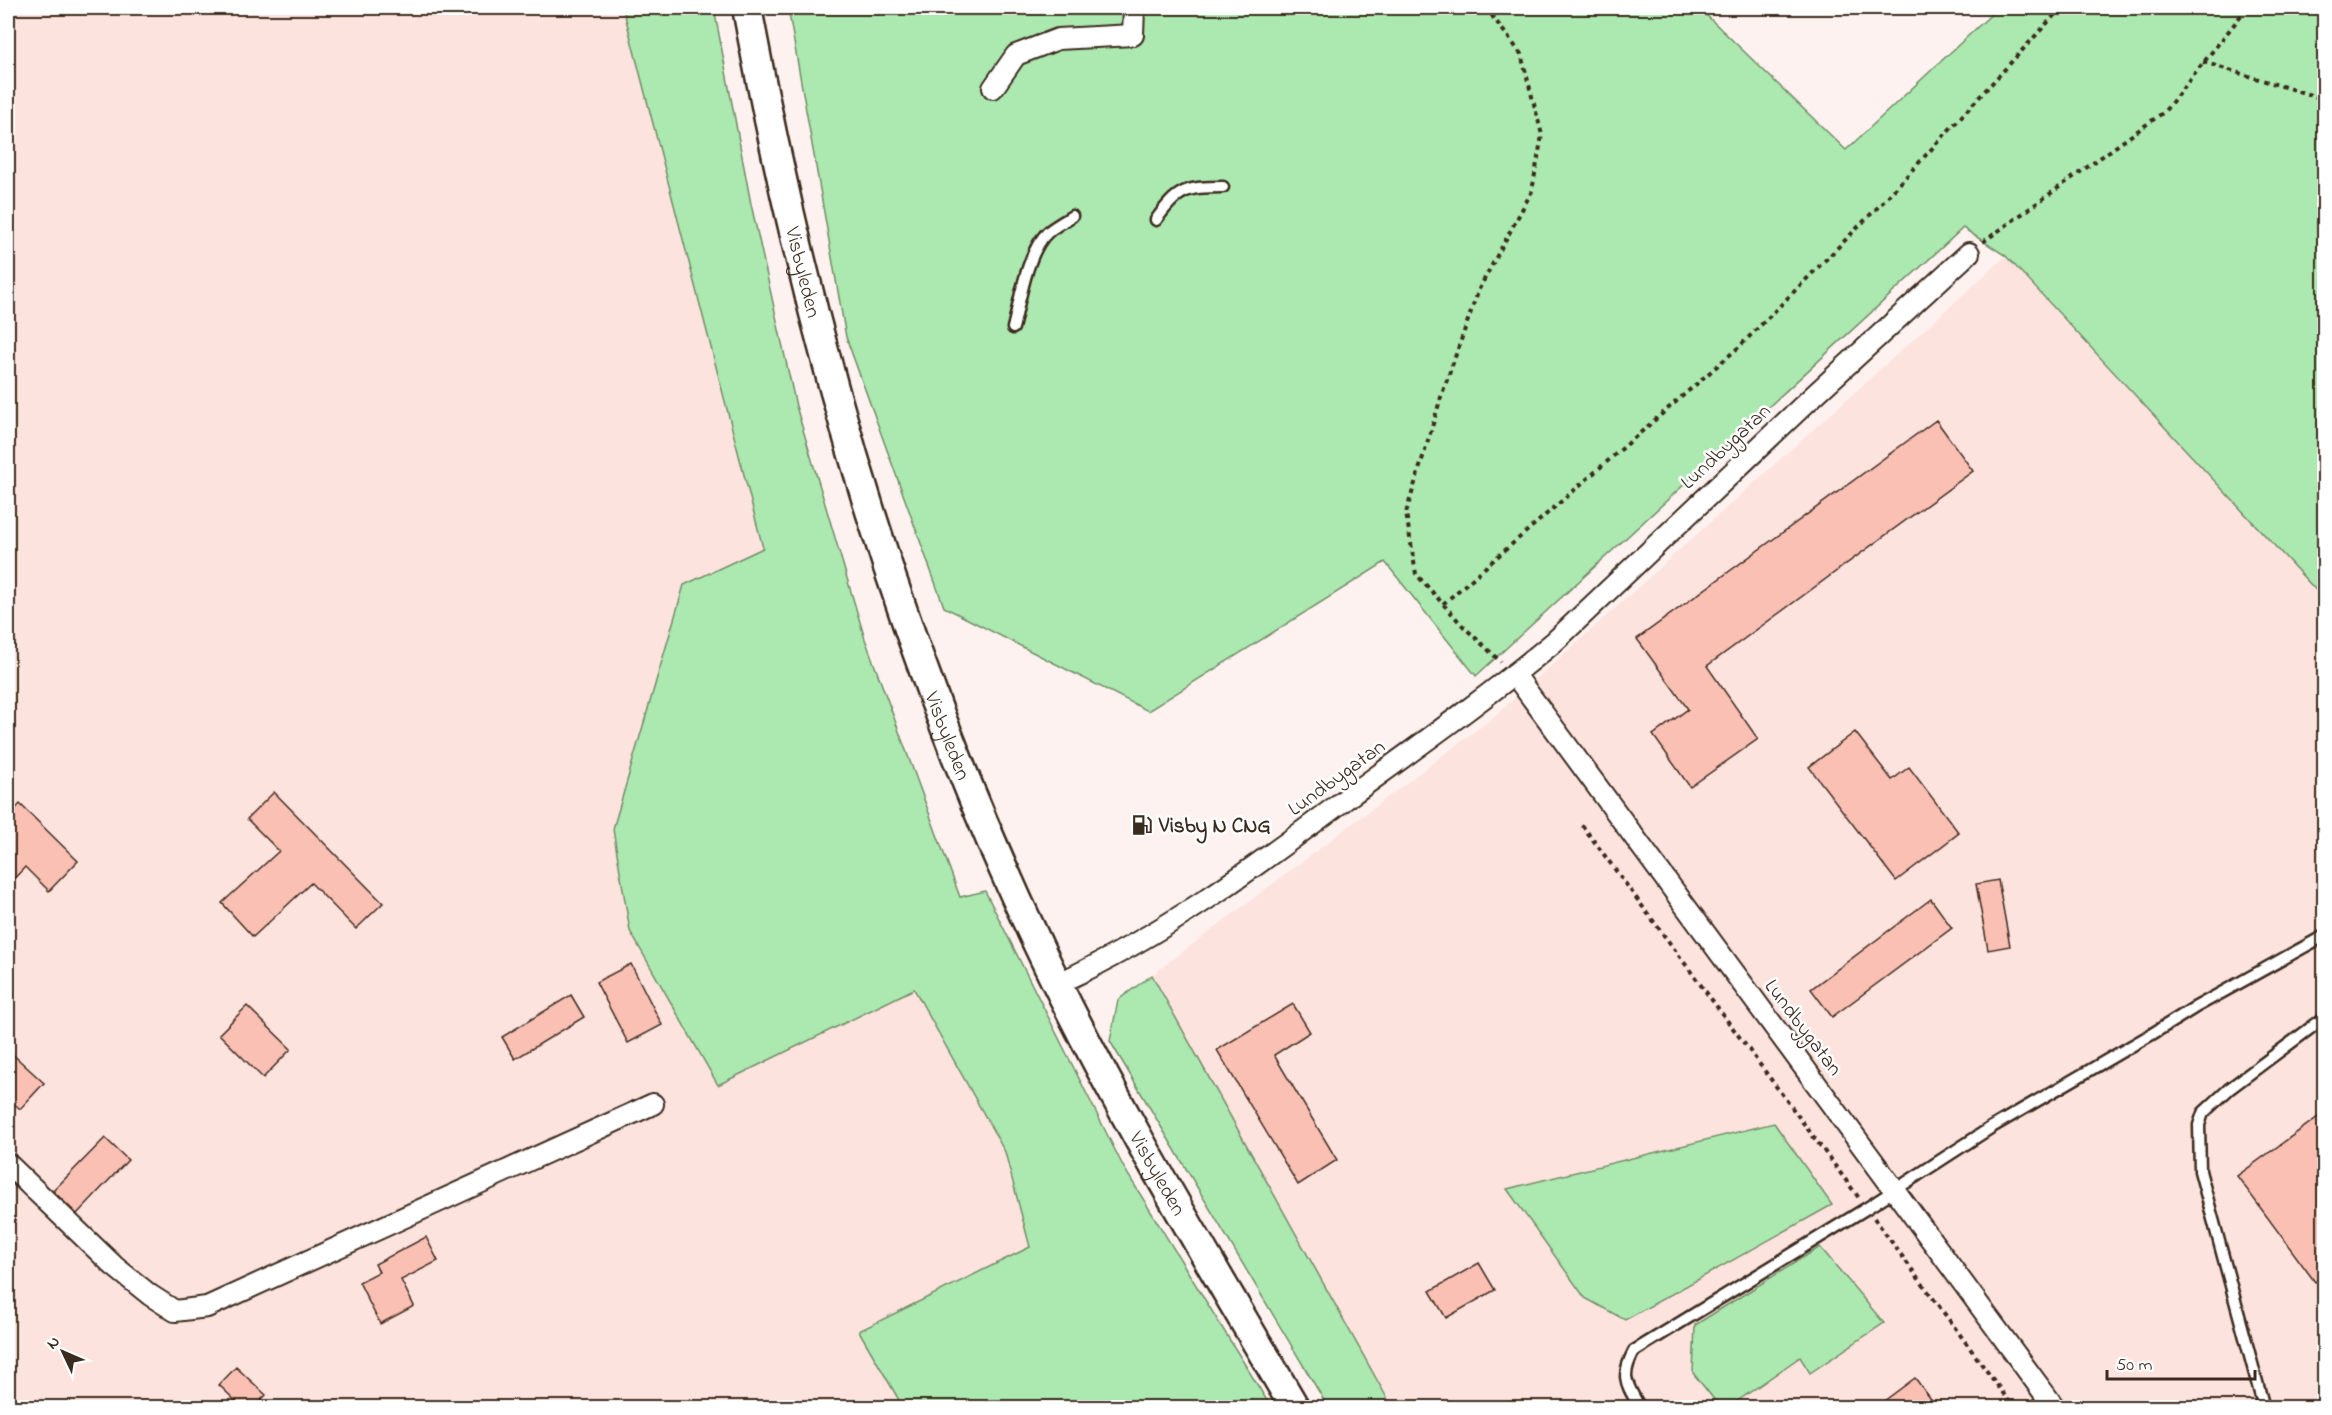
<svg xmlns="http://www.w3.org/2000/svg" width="2332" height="1415" font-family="'Indie Flower',sans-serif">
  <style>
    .built { fill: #fde3de }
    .green { fill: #abe9b0; stroke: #738a67; stroke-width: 1.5 }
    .building { fill: #fac0b3; stroke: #3b2a1e; stroke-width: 1.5 }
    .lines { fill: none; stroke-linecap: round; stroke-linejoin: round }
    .service-casing { stroke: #3b2a1e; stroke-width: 15 }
    .minor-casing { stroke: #3b2a1e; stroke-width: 24 }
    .secondary-casing { stroke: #3b2a1e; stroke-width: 33 }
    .path { stroke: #3b2a1e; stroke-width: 4; stroke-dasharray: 4.5 4.5; stroke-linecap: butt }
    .service { stroke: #fff; stroke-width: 10 }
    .minor { stroke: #fff; stroke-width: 20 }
    .secondary { stroke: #fff; stroke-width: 28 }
    .labels { text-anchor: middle; stroke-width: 5; stroke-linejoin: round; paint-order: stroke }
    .street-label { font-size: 21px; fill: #3b2a1e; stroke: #fff }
    .poi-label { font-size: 21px; font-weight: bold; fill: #3b2a1e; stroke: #fff; text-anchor: start }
  </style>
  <rect width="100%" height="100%" fill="#fef2f0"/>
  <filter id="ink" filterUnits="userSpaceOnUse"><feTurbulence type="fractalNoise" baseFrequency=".0167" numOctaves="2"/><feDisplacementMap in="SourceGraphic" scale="12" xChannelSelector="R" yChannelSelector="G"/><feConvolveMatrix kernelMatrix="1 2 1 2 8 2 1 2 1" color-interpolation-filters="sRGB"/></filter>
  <g filter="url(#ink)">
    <!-- built -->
    <path class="built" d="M8,8h615l140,540 -133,383 88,154 196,-96 91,163 25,95 -171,84 44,76h-895z
      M2006,256l318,343v808h-595l71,-51 10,16 74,-49 -191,50 27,34h-328l-240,-432 343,-259z"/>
    <!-- green -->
    <path class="green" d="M623,8h91l37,196 45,202 69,233 95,258 25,-6 139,277 147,239h-368l-44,-76 171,-84 -25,-95 -91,-163 -196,96 -88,-154 -17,-102 71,-244 79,-37z
      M788,8h911l147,142 152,-142h326v591l-318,-343 -43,-28 -487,448 -91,-114 -237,149 -204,-104 -98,-270z
      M1152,975l240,432h-64l-218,-366 8,-41z
      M1774,1123l58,82 -207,115 -40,-22 -78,-109z
      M1820,1247l64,76 -74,50 -10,-16 -71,50h-9l-27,-34 2,-48z"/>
    <!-- building -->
    <path class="building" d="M1936,420l37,51 -266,195 51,73 -68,48 -37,-52 35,-26 -51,-70z
      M1855,732l37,48 17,-13 50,66 -63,48 -87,-114z
      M274,792l109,111 -27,26 -45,-46 -58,54 -31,-34 57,-52 -32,-32z
      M20,804l58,57 -29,30 -24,-24 -17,18v-68z
      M1998,880l12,66 -22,4 -12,-66z
      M1931,899l21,29 -120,89 -21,-28z
      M631,964l31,61 -34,18 -32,-61z
      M571,995l13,22 -69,42 -13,-22z
      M1293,1004l17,28 -36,23 63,105 -39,25 -81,-135z
      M247,1006l44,43 -28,29 -44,-44z
      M8,1050l36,33 -24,26 -12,-11z
      M2325,1112v163l-10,7 -78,-106z
      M105,1138l23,22 -51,54 -24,-23z
      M426,1237l12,24 -37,19 13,26 -34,18 -21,-42 20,-10 -4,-8z
      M1479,1263l16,27 -49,28 -16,-27z
      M236,1367l30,28 -12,12h-12l-23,-22z
      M1915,1378l22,29h-61z"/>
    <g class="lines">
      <!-- service casing -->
      <g class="service-casing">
        <path id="service" d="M1156,220c22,-31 30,-33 67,-33
          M1013,328c7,-27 14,-77 35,-96 7,-6 17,-11 24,-16
          M1640,1408c-14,-25 -20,-31 -6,-57l233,-143 125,-81 160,-93 42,-26 130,-72
          M2264,1408l-64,-237 -1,-46 4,-12 26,-24 95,-71"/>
      </g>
      <!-- minor casing -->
      <g class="minor-casing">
        <path id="minor" d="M993,88l23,-33 42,-16 75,-4 1,-27
          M1515,675l540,733
          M1057,984c107,-49 201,-119 294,-189 69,-50 138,-99 203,-153l256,-243 159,-146
          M8,1164l106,102 36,29 25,16 32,-4 446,-203"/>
      </g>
      <!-- secondary casing -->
      <g class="secondary-casing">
        <g id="secondary">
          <path id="s1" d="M747,8c60,324 151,643 293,941 75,158 167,308 255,459"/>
        </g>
      </g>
      <!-- path -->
      <path class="path" d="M1486,8l35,46 21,81 -10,56 -53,98 -37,105 -36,119 10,61 47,52 38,36
        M2203,62l121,37
        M1983,242l181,-130 83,-104
        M1443,604l296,-257 142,-143 180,-196
        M1582,825l277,373
        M1874,1218l140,190"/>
      <!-- service -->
      <use href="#service" class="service"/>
      <!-- minor -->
      <use href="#minor" class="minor"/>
      <!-- secondary -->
      <use href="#secondary" class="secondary"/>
    </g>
  </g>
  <!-- icons -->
  <defs>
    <g id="fuel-bare" transform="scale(1.62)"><path d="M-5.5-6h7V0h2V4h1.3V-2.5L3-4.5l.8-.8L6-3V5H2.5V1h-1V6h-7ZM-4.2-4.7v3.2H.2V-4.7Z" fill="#3b2a1e" stroke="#fff" stroke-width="2.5" paint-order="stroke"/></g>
  </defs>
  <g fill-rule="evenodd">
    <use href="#fuel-bare" x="1142" y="825"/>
  </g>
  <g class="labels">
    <!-- street labels -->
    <g class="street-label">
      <text dy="7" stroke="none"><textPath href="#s1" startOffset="270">Visbyleden</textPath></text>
      <text transform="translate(1725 446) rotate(-43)" y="7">Lundbygatan</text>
      <text dy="7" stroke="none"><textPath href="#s1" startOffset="756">Visbyleden</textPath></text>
      <text transform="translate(1336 777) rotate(-36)" y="7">Lundbygatan</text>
      <text transform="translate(1804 1027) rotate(53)" y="7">Lundbygatan</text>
      <text dy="7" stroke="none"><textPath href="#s1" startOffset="1242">Visbyleden</textPath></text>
    </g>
    <!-- poi labels -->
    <g class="poi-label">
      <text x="1159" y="832">Visby N CNG</text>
    </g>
  </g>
  <!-- margin -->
  <rect width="2332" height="1415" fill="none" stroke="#fff" stroke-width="30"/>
  <rect x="15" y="15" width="2302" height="1385" fill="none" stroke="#3b2a1e" stroke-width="2" filter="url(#ink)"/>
  <!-- north arrow -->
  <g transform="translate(63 1352) rotate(314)" stroke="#ffffff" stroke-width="4.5" paint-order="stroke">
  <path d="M0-4.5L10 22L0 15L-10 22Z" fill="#3b2a1e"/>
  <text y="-9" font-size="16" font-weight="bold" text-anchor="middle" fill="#3b2a1e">N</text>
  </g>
  <!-- scale -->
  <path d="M2107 1370v9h148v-9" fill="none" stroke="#3b2a1e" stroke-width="3"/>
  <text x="2116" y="1370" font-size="18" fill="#3b2a1e" stroke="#ffffff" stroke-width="4.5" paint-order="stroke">50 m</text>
</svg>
